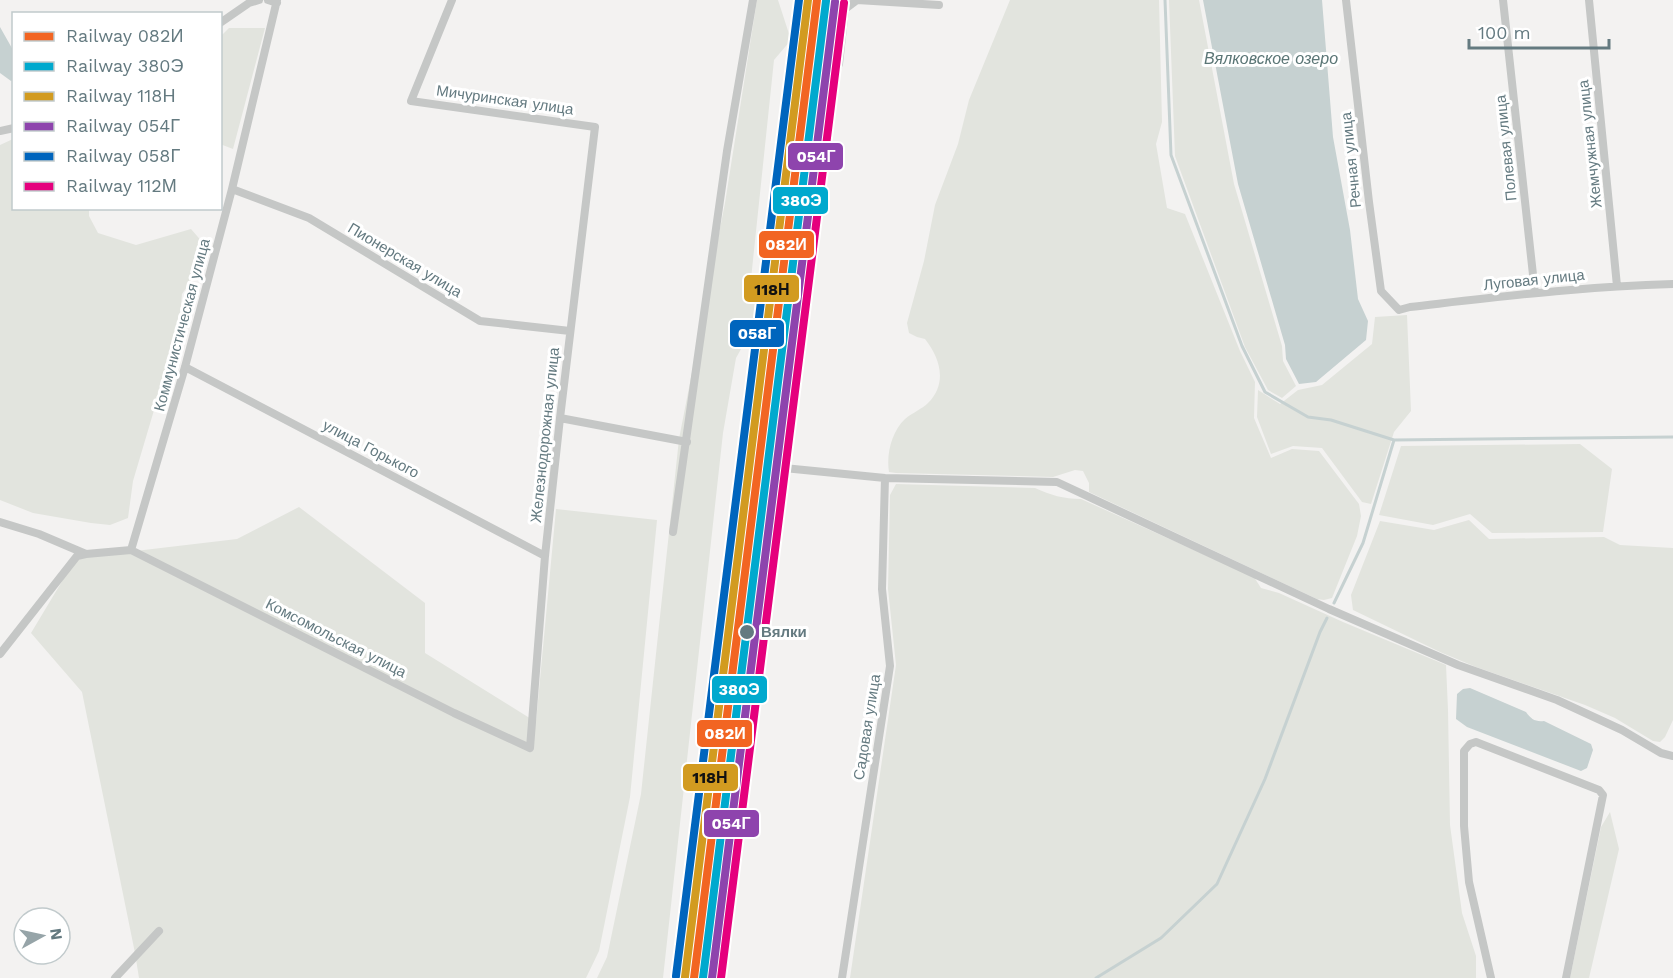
<svg xmlns="http://www.w3.org/2000/svg" width="1673" height="978" font-family="'Work Sans',sans-serif">
  <style>
    .green { fill: #e2e4de }
    .water { fill: #c6d1d1 }
    .lines { fill: none; stroke-linecap: round; stroke-linejoin: round }
    .stream { stroke: #c6d1d1; stroke-width: 3 }
    .street { stroke: #c5c7c6; stroke-width: 8 }
    .rail-1-casing { stroke: #fff; stroke-width: 12 }
    .rail-2-casing { stroke: #fff; stroke-width: 12 }
    .rail-3-casing { stroke: #fff; stroke-width: 12 }
    .rail-4-casing { stroke: #fff; stroke-width: 12 }
    .rail-5-casing { stroke: #fff; stroke-width: 12 }
    .rail-6-casing { stroke: #fff; stroke-width: 12 }
    .rail-1 { stroke: #f26522; stroke-width: 8 }
    .rail-2 { stroke: #00a9ce; stroke-width: 8 }
    .rail-3 { stroke: #d29b20; stroke-width: 8 }
    .rail-4 { stroke: #8e44ad; stroke-width: 8 }
    .rail-5 { stroke: #0065bd; stroke-width: 8 }
    .rail-6 { stroke: #e5007d; stroke-width: 8 }
    .stop-dot { fill: #647a80; stroke: #fff; stroke-width: 2 }
    .labels { text-anchor: middle; stroke-width: 6; stroke-linejoin: round; paint-order: stroke }
    .street-label { font-size: 15px; fill: #647a80; stroke: #fff }
    .stop-label { font-size: 15px; font-weight: bold; fill: #647a80; stroke: #fff; text-anchor: start }
    .water-label { font-size: 16px; font-style: italic; fill: #5b7676; stroke: #fff }
    .line-badge { stroke: #fff; stroke-width: 2 }
    .badge-label { font-size: 16px; text-anchor: middle; font-weight: bold; fill: #fff }
    .pale-badge-label { font-size: 16px; text-anchor: middle; font-weight: bold; fill: #111 }
  </style>
  <rect width="100%" height="100%" fill="#f3f2f1"/>
  <!-- green -->
  <path class="green" d="M757,0h21l13,40 -17,20 -23,219 9,25 -10,29 -14,25 -13,75 -60,545h-66l10,-21 34,-163 38,-355 46,-236z
    M1010,0h149l3,122 -6,22 11,64 18,6 55,137 15,31 -1,36 17,40 21,-9 27,2 40,53 2,12 -4,20 -25,62 -8,2 -7,-1 -228,-107v-9l-6,-12 -8,-1 -22,7 -157,-4 -7,-1c-3,-18 3,-41 16,-53 7,-6 17,-10 23,-16 20,-20 12,-45 -3,-64l-8,-2 -8,-4 -2,-10 17,-62 11,-56 23,-61 11,-44z
    M1169,0h30l35,184 48,162 1,15 13,25 -14,12 -14,-8 -23,-43 -70,-191z
    M229,28h36l-32,121 -13,-5 1,-108z
    M13,139l1,69 75,1v7l9,17 38,12 55,-16 13,15v18l-22,32 -3,32 -46,155 -5,37 -18,7 -19,-2 -58,-10 -33,-13v-355z
    M1407,315l4,96 -17,21 -23,72 -9,-2 -40,-54 -29,-2 -22,8 -14,-37 1,-27 22,14 18,-14 24,-5 50,-41 3,-27z
    M1580,444l32,25 -9,63 -111,1 -22,-19 -37,11 -54,-10 22,-69z
    M896,484l139,4c16,7 28,11 46,11l173,78 7,11 18,5 64,29 103,43 2,45 2,115 12,88 14,43v22h-626l46,-313 -8,-76 2,-94z
    M299,507l126,96v50l111,69 20,-213 101,11 -27,277 -31,154 -13,27h-447l-4,-25 -53,-261 -51,-59 45,-75 161,-19z
    M1469,520l20,19 115,-2 16,8 53,3v172l-8,17 -5,5 -7,-1 -38,-23 -30,-13 -109,-38 -36,-15 -87,-42 -2,-15 29,-74 54,9z
    M1610,812l9,37 -30,129h-19l31,-151z"/>
  <!-- water -->
  <path class="water" d="M1203,0h119l11,137 17,93 8,69 10,22 -2,19 -50,42 -17,2 -13,-25 -1,-14 -47,-161z
    M0,27l13,23v30l-2,1 -11,-8z
    M1470,688l56,24c5,7 9,10 18,9l47,23 2,6 -6,18 -6,3 -114,-44 -11,-8 1,-25 6,-5z"/>
  <g class="lines">
    <!-- stream -->
    <path class="stream" d="M1165,0l6,155 71,191 23,46 43,25 23,3 63,20 279,-3
      M1334,603l29,-60 31,-103
      M1096,978l65,-40 56,-54 48,-105 55,-147 7,-14"/>
    <!-- street -->
    <path class="street" d="M268,0l9,3
      M1346,0l23,202 12,89 18,19 11,-3c88,-10 175,-21 263,-23
      M1503,0l32,293
      M1589,0l28,286
      M220,23l29,-20 10,-3
      M0,131l14,-3
      M232,189l77,29 171,103 90,10
      M185,367l360,189
      M560,418l127,24
      M784,468l101,10 172,4 272,127 129,56 99,35 65,30 39,23 12,3
      M0,522l39,12 47,20 45,-4
      M673,532l54,-381 26,-151
      M131,550l323,163 76,35 15,-192 15,-138 35,-291 -184,-26 41,-101
      M131,550l54,-183 47,-178 45,-189
      M771,584l53,-485 15,-35 6,-55 12,-9 82,5
      M0,654l77,-98 9,-2
      M115,978l44,-47
      M842,978l48,-312 -8,-77 3,-111
      M1491,978l-22,-96 -5,-56v-75l6,-7 6,-2 123,48 4,5 -37,183"/>
    <!-- rail-1 casing -->
    <g class="rail-1-casing">
      <path id="rail-1" d="M694,978l123,-978"/>
    </g>
    <!-- rail-2 casing -->
    <g class="rail-2-casing">
      <path id="rail-2" d="M703,978l123,-977"/>
    </g>
    <!-- rail-3 casing -->
    <g class="rail-3-casing">
      <path id="rail-3" d="M685,977l123,-977"/>
    </g>
    <!-- rail-4 casing -->
    <g class="rail-4-casing">
      <path id="rail-4" d="M712,978l123,-976"/>
    </g>
    <!-- rail-5 casing -->
    <g class="rail-5-casing">
      <path id="rail-5" d="M676,976l123,-976"/>
    </g>
    <!-- rail-6 casing -->
    <g class="rail-6-casing">
      <path id="rail-6" d="M721,978l123,-975"/>
    </g>
    <!-- rail-1 -->
    <use href="#rail-1" class="rail-1"/>
    <!-- rail-2 -->
    <use href="#rail-2" class="rail-2"/>
    <!-- rail-3 -->
    <use href="#rail-3" class="rail-3"/>
    <!-- rail-4 -->
    <use href="#rail-4" class="rail-4"/>
    <!-- rail-5 -->
    <use href="#rail-5" class="rail-5"/>
    <!-- rail-6 -->
    <use href="#rail-6" class="rail-6"/>
  </g>
  <!-- markers -->
  <circle class="stop-dot" cx="747" cy="632" r="8"/>
  <g class="labels">
    <!-- street labels -->
    <g class="street-label">
      <text transform="translate(505 100) rotate(8)" y="5">Мичуринская улица</text>
      <text transform="translate(1590 144) rotate(-96)" y="5">Жемчужная улица</text>
      <text transform="translate(1506 148) rotate(-96)" y="5">Полевая улица</text>
      <text transform="translate(1351 160) rotate(-96)" y="5">Речная улица</text>
      <text transform="translate(405 260) rotate(31)" y="5">Пионерская улица</text>
      <text transform="translate(1534 280) rotate(-6)" y="5">Луговая улица</text>
      <text transform="translate(182 325) rotate(-75)" y="5">Коммунистическая улица</text>
      <text transform="translate(545 435) rotate(-84)" y="5">Железнодорожная улица</text>
      <text transform="translate(371 449) rotate(28)" y="5">улица Горького</text>
      <text transform="translate(336 638) rotate(27)" y="5">Комсомольская улица</text>
      <text transform="translate(867 727) rotate(-81)" y="5">Садовая улица</text>
    </g>
    <!-- stop labels -->
    <g class="stop-label">
      <text x="761" y="637">Вялки</text>
    </g>
    <!-- water labels -->
    <g class="water-label">
      <text x="1271" y="64">Вялковское озеро</text>
    </g>
  </g>
  <g class="line-badge">
    <rect x="787" y="142" width="57" height="29" rx="6" fill="#8e44ad"/>
    <rect x="772" y="186" width="57" height="29" rx="6" fill="#00a9ce"/>
    <rect x="758" y="230" width="57" height="29" rx="6" fill="#f26522"/>
    <rect x="743" y="274" width="57" height="29" rx="6" fill="#d29b20"/>
    <rect x="729" y="319" width="56" height="29" rx="6" fill="#0065bd"/>
    <rect x="711" y="675" width="57" height="29" rx="6" fill="#00a9ce"/>
    <rect x="696" y="719" width="57" height="29" rx="6" fill="#f26522"/>
    <rect x="682" y="763" width="57" height="29" rx="6" fill="#d29b20"/>
    <rect x="703" y="809" width="57" height="29" rx="6" fill="#8e44ad"/>
  </g>
  <g class="badge-label">
    <text x="816" y="162">054Г</text>
    <text x="801" y="206">380Э</text>
    <text x="786" y="250">082И</text>
    <text x="757" y="339">058Г</text>
    <text x="739" y="695">380Э</text>
    <text x="725" y="739">082И</text>
    <text x="731" y="829">054Г</text>
  </g>
  <g class="pale-badge-label">
    <text x="772" y="295">118Н</text>
    <text x="710" y="783">118Н</text>
  </g>
  <!-- legend -->
  <rect x="12" y="12" width="210" height="198" fill="#ffffff" stroke="#c1cacc" stroke-width="1.5"/>
  <rect x="24" y="32" width="30" height="9" fill="#f26522" stroke="#c1cacc" stroke-width="1.5"/>
  <text x="66" y="42" font-size="18" fill="#647a80">Railway 082И</text>
  <rect x="24" y="62" width="30" height="9" fill="#00a9ce" stroke="#c1cacc" stroke-width="1.5"/>
  <text x="66" y="72" font-size="18" fill="#647a80">Railway 380Э</text>
  <rect x="24" y="92" width="30" height="9" fill="#d29b20" stroke="#c1cacc" stroke-width="1.5"/>
  <text x="66" y="102" font-size="18" fill="#647a80">Railway 118Н</text>
  <rect x="24" y="122" width="30" height="9" fill="#8e44ad" stroke="#c1cacc" stroke-width="1.5"/>
  <text x="66" y="132" font-size="18" fill="#647a80">Railway 054Г</text>
  <rect x="24" y="152" width="30" height="9" fill="#0065bd" stroke="#c1cacc" stroke-width="1.5"/>
  <text x="66" y="162" font-size="18" fill="#647a80">Railway 058Г</text>
  <rect x="24" y="182" width="30" height="9" fill="#e5007d" stroke="#c1cacc" stroke-width="1.5"/>
  <text x="66" y="192" font-size="18" fill="#647a80">Railway 112М</text>
  <!-- north arrow -->
  <g transform="translate(42 936) rotate(82)"><circle r="28" fill="#ffffff" stroke="#c1cacc" stroke-width="1.5"/>
  <path d="M0-4.5L10 22L0 15L-10 22Z" fill="#96a4a8"/>
  <text y="-9" font-size="16" font-weight="bold" text-anchor="middle" fill="#647a80">N</text>
  </g>
  <!-- scale -->
  <path d="M1469 39v9h140v-9" fill="none" stroke="#647a80" stroke-width="3"/>
  <text x="1478" y="39" font-size="18" fill="#647a80" stroke="#ffffff" stroke-width="4.5" paint-order="stroke">100 m</text>
</svg>
